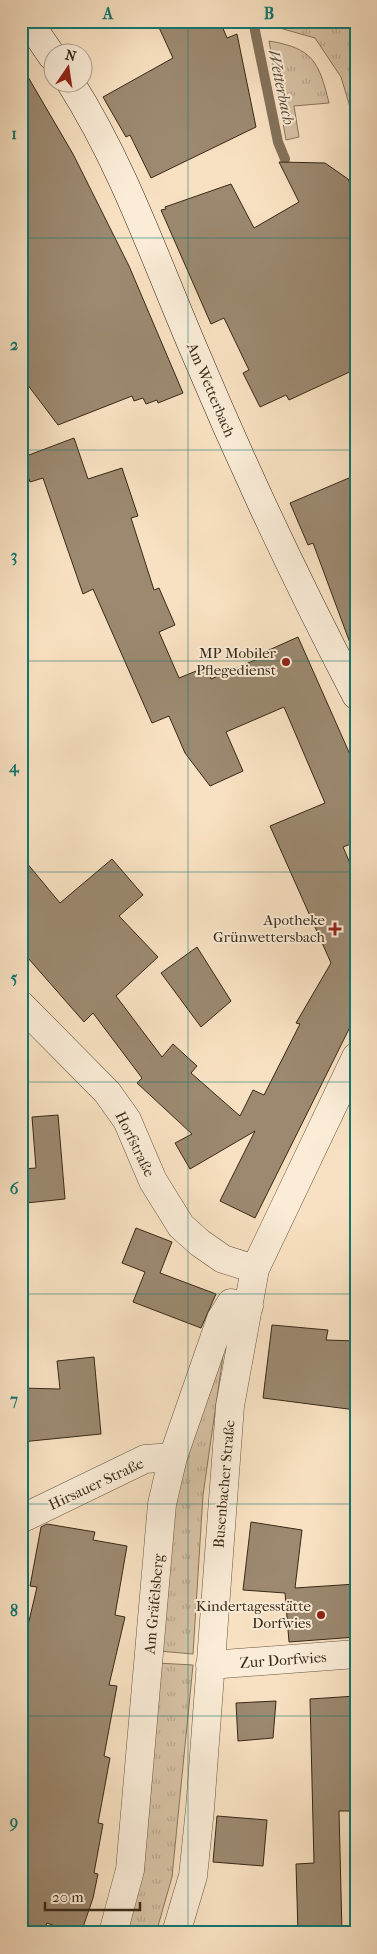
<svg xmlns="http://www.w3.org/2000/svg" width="377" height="1954" font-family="'IM FELL French Canon',serif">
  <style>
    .grass { fill: url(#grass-tufts); stroke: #88765e }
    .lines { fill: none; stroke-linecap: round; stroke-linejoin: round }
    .stream { stroke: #84725b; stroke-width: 10 }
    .building { fill: #9c8970; stroke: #382917 }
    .street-casing { stroke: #685742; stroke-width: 29 }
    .secondary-casing { stroke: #382917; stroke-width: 29 }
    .street { stroke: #faecd7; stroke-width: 28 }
    .secondary { stroke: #faecd7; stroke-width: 28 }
    .grid { fill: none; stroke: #0f766e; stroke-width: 1; stroke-opacity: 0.55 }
    .poi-dot { fill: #8f2418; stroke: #faecd7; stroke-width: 2 }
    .labels { text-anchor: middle; stroke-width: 4; stroke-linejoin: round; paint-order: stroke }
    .street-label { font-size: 15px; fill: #382917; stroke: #faecd7 }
    .poi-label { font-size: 15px; fill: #382917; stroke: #faecd7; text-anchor: end }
    .water-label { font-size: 16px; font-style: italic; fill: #5e4d39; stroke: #faecd7 }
    .neatline { fill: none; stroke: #0f766e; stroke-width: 2 }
    .grid-label { font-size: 16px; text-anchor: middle; font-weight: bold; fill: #0f766e }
  </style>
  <defs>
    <pattern id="grass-tufts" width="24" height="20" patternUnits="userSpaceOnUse" patternTransform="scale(1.25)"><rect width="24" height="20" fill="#d7c2a5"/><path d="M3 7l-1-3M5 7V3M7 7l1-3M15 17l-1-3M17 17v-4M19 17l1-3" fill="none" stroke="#b9a78d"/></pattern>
  </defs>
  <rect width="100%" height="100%" fill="#f8e1c2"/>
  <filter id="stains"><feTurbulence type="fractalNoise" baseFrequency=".004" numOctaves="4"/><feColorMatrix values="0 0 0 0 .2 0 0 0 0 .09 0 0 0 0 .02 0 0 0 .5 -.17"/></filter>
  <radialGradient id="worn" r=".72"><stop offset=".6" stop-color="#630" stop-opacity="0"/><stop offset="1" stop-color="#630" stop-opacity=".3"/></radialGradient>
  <!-- grass -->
  <path class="grass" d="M275,21h81v106l-15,-50 -26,-39 -39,-11z
    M269,41c44,7 50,21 60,62l-35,3 5,31 -13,3z
    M224,1349l-21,146 -10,159 -34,-3 13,-147 9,-42z
    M157,1663l36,2 -21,212 -16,56h-32z"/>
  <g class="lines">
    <!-- stream -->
    <path class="stream" d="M253,21l25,121 7,17"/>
  </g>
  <!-- building -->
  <path class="building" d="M156,21h64l7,17 10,-4 19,93 -105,51 -21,-43 -4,2 -23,-40 70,-39z
    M21,65l52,89 56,112 54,127 -25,10 -1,-3 -11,4 -3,-6 -9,3 -2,-5 -74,29 -37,-49z
    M279,162l46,1 23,16 8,16v174l-67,31 -3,-5 -26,12 -17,-34 6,-3 -25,-52 -13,6 -50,-114 5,-1 -1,-2 66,-23 23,44 45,-26z
    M74,438l14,41 34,-11 16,48 -7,2 23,72 5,-2 16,37 -16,7 20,46 27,-11 5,12 51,-22 -2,-3 38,-17 58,131v74l-13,5 13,30v138l-101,203 -35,-17 35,-70 -65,38 -15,-26 17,-9 -55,-51 5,-5 -49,-65 -9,9 -63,-72v-94l39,47 52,-44 31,36 -24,21 39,41 -42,39 46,61 11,-13 24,22 -6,7 49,43 13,-26 11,5 36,-71 -4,-1 35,-60 -61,-137 55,-23 -41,-96 -58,25 17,39 -33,15 -25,-33 -16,-37 -17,7 -59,-134 -10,5 -40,-116 -13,4 -9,-24z
    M356,475v175l-3,1 -40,-108 -5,2 -18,-42z
    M197,947l34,54 -30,26 -40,-54z
    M58,1115l7,84 -39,4 -3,-34 13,-1 -4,-51z
    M136,1228l36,14 -12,31 56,21 -15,34 -68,-26 12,-30 -23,-9z
    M272,1325l56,5 -2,10 30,1v69l-93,-12z
    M94,1357l7,77 -80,8v-54l39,1 -3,-28z
    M251,1522l51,8 -7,58 61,-4v53l-67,5 -4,-49 -42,-3z
    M47,1524l48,8 -2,8 34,6 -12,69 10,2 -16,68 8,1 -13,70 6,2 -12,65 5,1 -9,49 4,1 -5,24 -12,35h-7l-27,-10 -4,10 -22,-7v-271l16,-68 -7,-1 11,-59z
    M356,1696v115h-17l3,122h-44l-2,-69 18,-1 -4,-164z
    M276,1701l-3,37 -35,3 -2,-38z
    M217,1816l50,4 -4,46 -50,-4z"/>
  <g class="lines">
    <!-- street casing -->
    <g class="street-casing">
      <path id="street" d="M21,1005l86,87 20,28 26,61 28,45 19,17 23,16 32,10
        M21,1519l124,-60 28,-2
        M210,1665l146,-11
        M113,1933l17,-63 32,-366 11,-47 48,-138 10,-16 18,3
        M176,1933l17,-57 7,-67 30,-403 25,-137 101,-212"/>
    </g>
    <!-- secondary casing -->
    <g class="secondary-casing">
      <path id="secondary" d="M28,21l24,35
        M70,82c53,83 85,177 124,268 49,117 103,232 162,345"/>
    </g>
    <!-- street -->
    <use href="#street" class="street"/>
    <!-- secondary -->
    <use href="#secondary" class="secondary"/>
  </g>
  <!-- grid -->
  <path class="grid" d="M188,21v1912M21,238h335M21,450h335M21,661h335M21,872h335M21,1082h335M21,1294h335M21,1504h335M21,1716h335"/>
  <!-- markers -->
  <g class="poi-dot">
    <circle cx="286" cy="662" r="5"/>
    <path d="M332.5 921.5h5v5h5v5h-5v5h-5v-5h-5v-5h5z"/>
    <circle cx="321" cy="1615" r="5"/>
  </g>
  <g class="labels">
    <!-- street labels -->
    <g class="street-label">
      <text transform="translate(211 390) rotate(67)" y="5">Am Wetterbach</text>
      <text transform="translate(135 1144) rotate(64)" y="5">Horfstraße</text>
      <text transform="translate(96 1484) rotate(-25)" y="5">Hirsauer Straße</text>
      <text transform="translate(224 1484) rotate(-85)" y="5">Busenbacher Straße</text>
      <text transform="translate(154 1604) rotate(-85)" y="5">Am Gräfelsberg</text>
      <text transform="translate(283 1660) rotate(-4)" y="5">Zur Dorfwies</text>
    </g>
    <!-- poi labels -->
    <g class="poi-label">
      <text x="276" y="658">MP Mobiler<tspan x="276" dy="17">Pflegedienst</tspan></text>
      <text x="325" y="925">Apotheke<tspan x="325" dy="17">Grünwettersbach</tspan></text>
      <text x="311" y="1611">Kindertagesstätte<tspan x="311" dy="17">Dorfwies</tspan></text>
    </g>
    <!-- water labels -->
    <g class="water-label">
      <text transform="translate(282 87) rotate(78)" y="6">Wetterbach</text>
    </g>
  </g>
  <!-- margin -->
  <rect width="377" height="1954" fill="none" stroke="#f8e1c2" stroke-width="55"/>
  <!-- north arrow -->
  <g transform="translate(68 68) rotate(13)"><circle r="24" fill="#faecd7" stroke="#ac9e8a"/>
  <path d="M0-4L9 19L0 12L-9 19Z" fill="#8f2418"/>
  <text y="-8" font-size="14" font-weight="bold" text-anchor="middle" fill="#382917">N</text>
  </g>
  <!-- scale -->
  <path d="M45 1902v8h95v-8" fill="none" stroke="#382917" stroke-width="2.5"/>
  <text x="52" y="1902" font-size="15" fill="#382917" stroke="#faecd7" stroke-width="4" paint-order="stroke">20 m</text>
  <rect x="28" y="28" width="322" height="1898" class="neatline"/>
  <g class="grid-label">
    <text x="108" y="19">A</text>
    <text x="269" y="19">B</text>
    <text x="14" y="139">1</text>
    <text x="14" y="350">2</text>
    <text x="14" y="561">3</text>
    <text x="14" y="772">4</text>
    <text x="14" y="983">5</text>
    <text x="14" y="1194">6</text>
    <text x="14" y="1405">7</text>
    <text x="14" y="1616">8</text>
    <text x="14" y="1827">9</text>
  </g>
  <rect width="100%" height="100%" filter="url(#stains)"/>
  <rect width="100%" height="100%" fill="url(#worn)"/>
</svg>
